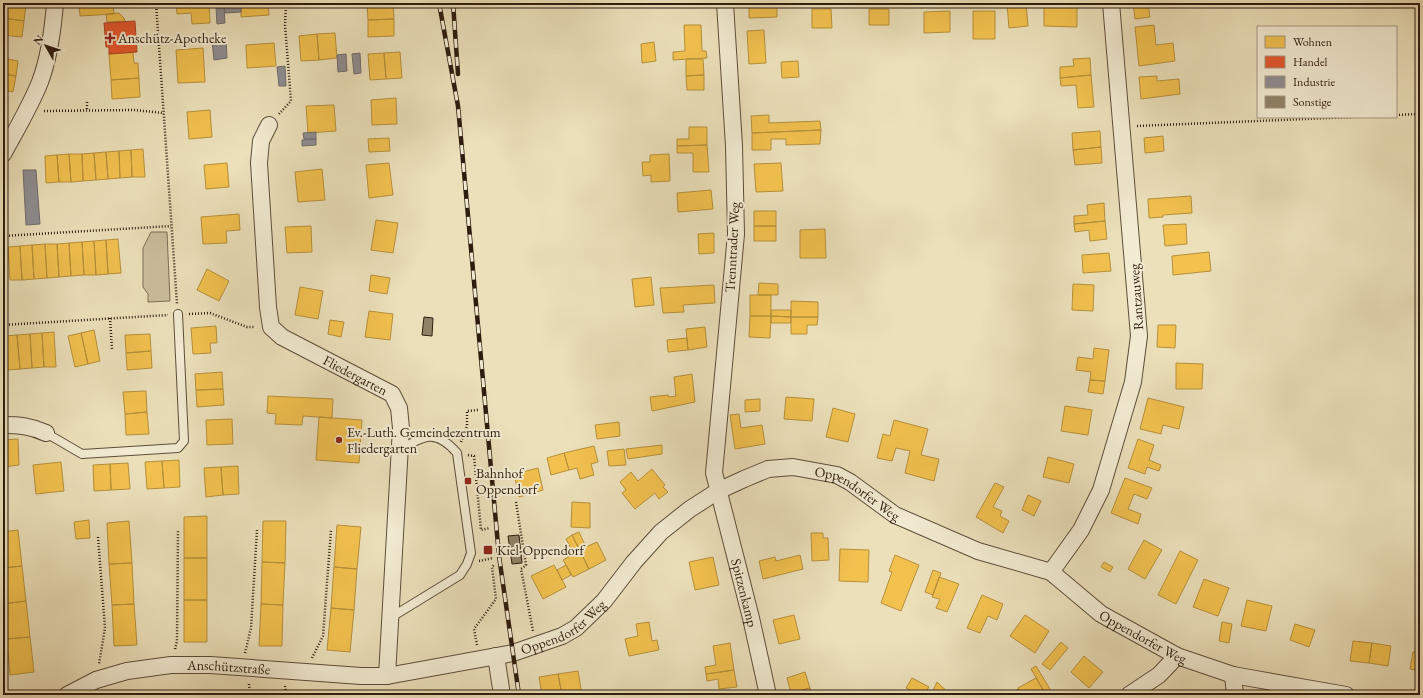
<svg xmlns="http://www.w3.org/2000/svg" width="1423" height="698" font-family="'EB Garamond',serif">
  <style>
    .green { fill: #cbbf9d; stroke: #7c6e56 }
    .homes { fill: #f2c14e; stroke: #b7903b }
    .shops { fill: #e4572e; stroke: #ad4525 }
    .industry { fill: #8d8d92; stroke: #706b6b }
    .building { fill: #908268; stroke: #2e1c0f }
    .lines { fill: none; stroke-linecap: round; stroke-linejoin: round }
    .lane-casing { stroke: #5d4d3a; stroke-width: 10 }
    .street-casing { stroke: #5d4d3a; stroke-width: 18 }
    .path { stroke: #2e1c0f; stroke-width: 2.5; stroke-dasharray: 1 2; stroke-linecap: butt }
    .lane { stroke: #f2ebd2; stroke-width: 8 }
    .street { stroke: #f2ebd2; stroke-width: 16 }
    .rail-casing { stroke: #2e1c0f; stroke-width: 4.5 }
    .rail { stroke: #f2ebd2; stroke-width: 3; stroke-dasharray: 9; stroke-linecap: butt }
    .poi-dot { fill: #8f2418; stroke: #f2ebd2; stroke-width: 1.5 }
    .labels { text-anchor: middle; stroke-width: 4; stroke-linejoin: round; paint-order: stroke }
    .poi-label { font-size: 14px; fill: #2e1c0f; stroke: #f2ebd2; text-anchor: start }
    .street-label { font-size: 14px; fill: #2e1c0f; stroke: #f2ebd2 }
  </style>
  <rect width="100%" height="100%" fill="#ebe0ba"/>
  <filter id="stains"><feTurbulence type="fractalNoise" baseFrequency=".005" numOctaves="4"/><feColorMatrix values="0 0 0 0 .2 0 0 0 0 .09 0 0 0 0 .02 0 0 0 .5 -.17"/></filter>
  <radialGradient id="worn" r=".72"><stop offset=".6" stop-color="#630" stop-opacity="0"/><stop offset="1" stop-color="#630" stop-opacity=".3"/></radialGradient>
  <!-- green -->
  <path class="green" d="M151,232h16l3,69 -22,1v-8l-5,-7v-39z"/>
  <!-- homes -->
  <path class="homes" d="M3,3l23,2 -2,16 -21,-3z
    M79,3h34l1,11 -34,2z
    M176,3h33l1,20 -18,1 -1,-11 -14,1z
    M241,3h27l1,12 -28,2z
    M367,3h26l1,16 -26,1z
    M498,3h22v3l-22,1z
    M749,3h28v14l-28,1z
    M1026,3l2,23 -19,2 -2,-24z
    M1044,3h33v24l-33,-1z
    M1133,3h15l2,14 -15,2z
    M812,9h19l1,19h-20z
    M869,9h20v16h-20z
    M950,11v21l-26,1v-21z
    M973,11h22v28h-22z
    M119,13l5,5 1,3 -18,1 -1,-8z
    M3,18l21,3 -2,16 -19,-2z
    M394,19v17l-26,1v-17z
    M684,25h17l1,26h4l1,7 -34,2v-8l12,-1z
    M1154,25l2,20 17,-2 2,18 -36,5 -4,-39z
    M764,30l2,33 -17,1 -2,-33z
    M335,33l2,25 -18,2 -2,-26z
    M317,34l2,26 -18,1 -2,-25z
    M654,42l2,19 -14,2 -1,-19z
    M274,43l2,23 -29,2 -1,-23z
    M203,48l2,34 -27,1 -2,-33z
    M133,52l1,11h4l1,15 -28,2 -2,-26z
    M400,52l2,26 -16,1 -2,-26z
    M384,53l2,26 -16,1 -2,-26z
    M3,58l15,3 -2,15 -13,-2z
    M1090,58l1,17 -31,3v-11l14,-1 -1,-7z
    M686,59h17l1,16 -18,1z
    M798,61l1,16 -17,1 -1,-16z
    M3,74l13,2 -3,16 -10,-2z
    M704,75v15h-17l-1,-14z
    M1091,75l3,32 -16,1 -2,-23 -15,1 -1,-8z
    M1157,76v5l22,-2 1,15 -39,5 -2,-22z
    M139,78l1,19 -28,2 -1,-19z
    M396,98l1,26 -25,1 -1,-25z
    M334,105l2,26 -28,2 -2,-27z
    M210,110l2,27 -23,2 -2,-27z
    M769,115v8l51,-2 1,9 -69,3 -1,-17z
    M689,127h18v18l-30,1v-7h12z
    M821,130l-1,14 -34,1v-6h-15v11h-19v-17z
    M1100,131l1,16 -28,3 -1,-17z
    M1163,136l1,15 -19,2 -1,-15z
    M389,138l1,13 -21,1 -1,-13z
    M707,145l2,27h-16v-19h-16v-7z
    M1101,147l1,16 -27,2 -2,-15z
    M143,149l2,28h-13l-1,-27z
    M131,150l1,27 -12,1 -1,-27z
    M119,151l1,27 -12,1 -2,-27z
    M106,152l2,27 -12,1 -2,-27z
    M94,153l2,27 -13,1 -1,-27z
    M69,154l2,28h-12l-2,-27z
    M69,154h13l1,27 -12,1z
    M669,154l1,27 -19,1v-7l-8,1 -1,-14h8v-7z
    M57,155l2,27 -13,1 -1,-27z
    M227,163l2,24 -23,2 -2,-24z
    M389,163l4,32 -24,3 -3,-33z
    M781,163l2,28 -27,1 -2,-28z
    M322,169l3,31 -27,2 -3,-30z
    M711,190l2,19 -35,3 -1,-19z
    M1191,196l1,17 -29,2v2l-14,1 -1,-19z
    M1104,203l1,18 -31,3v-8l14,-1 -1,-10z
    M754,211h22v15h-22z
    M239,214l1,16 -14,1 1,12 -24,1 -2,-27z
    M376,220l22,3 -5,30 -22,-3z
    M1105,221l2,18 -17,2 -1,-11 -14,2 -1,-8z
    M1186,224l1,20 -22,2 -2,-21z
    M311,226l1,26 -25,1 -2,-26z
    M754,226h22v15h-22z
    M825,229l1,29h-26v-28z
    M714,233v20l-15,1 -1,-20z
    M118,239l3,34 -13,1 -2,-34z
    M106,240l2,34 -12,1 -2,-34z
    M94,241l2,34h-12l-2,-33z
    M82,242l2,33 -13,1 -2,-33z
    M69,243l2,33 -12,1 -2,-33z
    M45,244h12l2,33 -12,1z
    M45,244l2,34 -13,1 -2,-34z
    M32,245l2,34 -12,1 -2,-34z
    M20,246l2,34h-12l-2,-33z
    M1209,252l2,19 -38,4 -1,-19z
    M1109,253l2,18 -28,2 -1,-18z
    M207,269l22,12 -10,20 -22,-11z
    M371,275l19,3 -3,16 -18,-3z
    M651,277l3,28 -19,2 -3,-28z
    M759,283l19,1v11h-20z
    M1073,284l21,1 -1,26 -21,-1z
    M714,285l1,18 -32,2 1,7 -21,1 -3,-25z
    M300,287l23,4 -5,28 -23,-4z
    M750,295h21v21h-21z
    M791,301l27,1v15h-27z
    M771,310h20v7l-20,-1z
    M369,311l24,3 -3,26 -25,-3z
    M750,316h21l-1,22 -21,-1z
    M771,316l20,1v6h-20z
    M791,317h27l-1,8h-10v9h-16z
    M330,320l14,2 -3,15 -13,-3z
    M1158,325h18l-1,23 -18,-1z
    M216,326l1,17h-7l1,10 -18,1 -2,-26z
    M705,327l2,20 -19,3 -2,-21z
    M94,330l6,31 -12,3 -7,-31z
    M54,332l2,35h-12l-2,-34z
    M42,333l2,34 -12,1 -2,-34z
    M81,333l7,31 -13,3 -7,-31z
    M30,334l2,34 -12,1 -3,-34z
    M150,334l1,17 -25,2 -1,-18z
    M17,335l3,34 -13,1 -2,-34z
    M3,336h2l2,34h-4z
    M687,338l1,12 -20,2 -1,-12z
    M1094,348l15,2 -4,31 -15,-1 1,-8 -15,-2 2,-13 15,2z
    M151,351l1,17 -25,2 -1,-17z
    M1176,363l27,1 -1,25h-26z
    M222,372l1,17 -27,1 -1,-16z
    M692,374l3,28 -43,9 -2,-14 18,-2 1,2 7,-1 -2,-19z
    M1090,380l15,1 -2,13 -15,-2z
    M223,389l1,16 -27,2 -1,-17z
    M146,391l1,21 -22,2 -2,-22z
    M268,396l65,3 -1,19 -29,-2 -1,9 -27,-1 1,-10 -9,-1z
    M786,397l28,2 -2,22 -28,-2z
    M1148,398l36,9 -5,22 -16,-4 -2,9 -21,-5z
    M760,399v12l-15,1v-12z
    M1065,406l27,4 -4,25 -27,-4z
    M833,408l22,6 -7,28 -22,-5z
    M147,412l2,22 -23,1 -1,-21z
    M739,414l2,14 21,-3 3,19 -30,5 -5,-34z
    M319,417l43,3 -3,43 -43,-3z
    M232,419l1,25 -26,1 -1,-25z
    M894,420l34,9 -7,26 18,4 -5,22 -29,-8 5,-22 -14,-3 -4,13 -15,-3 6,-24 7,2z
    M619,422l1,14 -23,3 -2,-14z
    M18,439l1,26 -16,2v-27z
    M1138,439l16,6 -5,15 12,5 -2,6 -12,-4 -2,7 -17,-6z
    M662,445v9l-34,5 -2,-10z
    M594,446l4,16 -7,2 3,11 -14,4 -3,-11 -8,2 -5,-17z
    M624,449l2,16 -17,1 -2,-15z
    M564,453l5,17 -18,5 -4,-17z
    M1048,457l26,7 -5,19 -26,-6z
    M179,460l1,27 -16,1 -2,-27z
    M162,461l2,27 -17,1 -2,-27z
    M61,462l3,29 -28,3 -3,-29z
    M128,463l2,26 -19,1 -1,-26z
    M110,464l1,26 -17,1 -1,-26z
    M238,466l1,28 -16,1 -2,-28z
    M221,467l2,28 -17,2 -2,-29z
    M538,468l5,22 -24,7 -5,-23z
    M652,469l13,16 -2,2 5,5 -9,7 -4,-6 -20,16 -13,-16 4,-3 -6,-8 11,-10 7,9z
    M1125,478l27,10 -5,11 -13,-5 -6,15 13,5 -3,10 -27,-11z
    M995,483l9,4 -11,20 9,4 -2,5 9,5 -6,12 -27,-16z
    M1028,495l13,6 -7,15 -12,-6z
    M572,502l18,1v25l-19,-1z
    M207,516v42h-23v-41z
    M89,520l1,18 -14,1 -2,-17z
    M129,521l3,42 -23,1 -2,-41z
    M263,521h23l-1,42 -23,-1z
    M337,525l24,2 -4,42 -23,-2z
    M18,530l4,36 -19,2v-36z
    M579,532l7,15 11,-5 9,18 -17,9 -17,-34z
    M811,533h12v5h5l1,22 -17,1z
    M572,535l17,34 -16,8 -10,-17 11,-6 -8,-15z
    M1144,540l18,10 -17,29 -17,-10z
    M840,549l29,1 -1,32 -29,-1z
    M1180,551l18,9 -22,44 -18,-9z
    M800,555l3,14 -40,10 -4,-18 16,-4 1,4z
    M895,555l24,10 -18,46 -20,-8 11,-31 -3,-1z
    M713,557l6,28 -24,5 -6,-28z
    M184,558h23v42h-23z
    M262,562l23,1 -2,42 -22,-1z
    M1104,562l9,5 -3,5 -9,-5z
    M132,563l2,41 -22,1 -3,-41z
    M554,565l12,22 -23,12 -12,-23z
    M566,565l5,10 -9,5 -5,-10z
    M22,566l4,35 -23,3v-36z
    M334,567l23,2 -3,41 -23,-2z
    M933,570l8,3 -8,22 -8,-3z
    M939,577l20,7 -12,28 -11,-4 4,-9 -8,-2z
    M1204,579l25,9 -11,28 -25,-9z
    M982,595l21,9 -6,16 -9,-4 -8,17 -13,-5z
    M184,600h23v42h-23z
    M1247,600l25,6 -6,25 -25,-5z
    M26,601l4,36 -23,2 -4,-35z
    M134,604l3,41 -23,1 -2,-41z
    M261,604l22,1 -1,41h-23z
    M331,608l23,2 -4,42 -23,-2z
    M794,615l6,24 -21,5 -6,-24z
    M1025,615l24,16 -14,22 -25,-17z
    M649,622l3,19 5,-1 2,10 -30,6 -4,-17 13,-3 -2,-12z
    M1222,622l10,2 -3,19 -10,-2z
    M1295,624l20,6 -6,17 -19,-7z
    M30,637l4,35 -24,3 -3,-36z
    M1353,641l19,2 -3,20 -19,-2z
    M1061,642l7,6 -18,22 -8,-6z
    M730,643l4,27 -28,4 -1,-7 11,-2 -3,-19z
    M1372,643l19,3 -3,20 -19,-3z
    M1413,652l7,1v18l-10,-2z
    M1084,656l19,16 -14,16 -18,-16z
    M1036,666l17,28 -2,1h-5l-15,-26z
    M734,670l3,17 -18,2 -1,-10 -11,2 -1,-7z
    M578,671l4,24h-20l-4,-21z
    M805,672l5,16 -19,5 -4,-15z
    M558,674l4,21h-20l-3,-18z
    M912,678l17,9 -5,8h-4l-14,-7z
    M1036,678l10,17h-24l-4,-7z
    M937,682l14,13h-20z
    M810,688l2,7h-20l-1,-2z
    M1018,689l4,6h-13v-1z
    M431,690l1,3 5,-1v3h-26z
    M275,692v3h-14v-2z
    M479,692l1,3h-19z"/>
  <!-- shops -->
  <path class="shops" d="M135,21l2,31 -28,2v-7h-3l-2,-24z"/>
  <!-- industry -->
  <path class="industry" d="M224,3h17v9l-16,1z
    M216,7h8l1,16 -8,1z
    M226,40l1,18 -13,2 -2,-19z
    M360,53l1,20 -7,1 -2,-20z
    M346,54l1,17 -9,1 -1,-17z
    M285,66l1,20h-7l-2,-19z
    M316,132v7h-12l-1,-6z
    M316,139v6l-14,1v-6z
    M23,170h13l4,54 -14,1z"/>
  <!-- building -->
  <path class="building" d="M424,317l9,1 -1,18 -10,-1z
    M519,535l3,28 -10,1 -4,-28z"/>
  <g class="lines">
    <!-- lane casing -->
    <g class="lane-casing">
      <path id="lane" d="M46,433l36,21 96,-6 6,-7 -6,-127
        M390,618l70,-43 7,-11 4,-11 -14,-100c-21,-24 -33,-18 -57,-3"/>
    </g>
    <!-- street casing -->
    <g class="street-casing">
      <g id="street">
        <path id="s1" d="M725,3l9,143 2,88 -22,239 37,145 17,77"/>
        <path id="s2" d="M269,125l-8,16 -2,22 9,144 3,20 11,10 110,57 7,14 2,20 -14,248"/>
        <path d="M3,154c13,-24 27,-47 37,-72 9,-24 13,-53 15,-79"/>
        <path d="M3,425c16,0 28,1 43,8"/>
        <path d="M1051,572l30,-42 20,-40 32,-108 6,-46 -28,-333"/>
        <path d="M496,656l6,39"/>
        <path d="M1233,675l2,20"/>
        <path id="s3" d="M67,695l29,-15 31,-9 44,-6h39l151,11h26l126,-23 49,-17 14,-8 28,-27 30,-39 27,-30 29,-23 28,-18 26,-12 24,-10 25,-2 44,8 13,7 45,33 83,36 73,21 50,42 76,42 56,19 113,20"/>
        <path d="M1129,695l30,-20 18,-19"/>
      </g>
    </g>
    <!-- path -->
    <path class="path" d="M156,3l21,301
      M87,102v9
      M3,110h6
      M44,111l90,-1 30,3
      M279,114l12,-13 -6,-76 1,-22
      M1396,115l24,-1
      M1137,126l216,-9
      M3,236l168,-10
      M189,314l21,-1 37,14h8
      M110,318l2,31
      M3,325l165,-10
      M461,442l6,-16v-15l11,-1
      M468,455l6,1 7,74 9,-2
      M516,502l10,63 -5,4 12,62
      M98,537l7,91 -6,36
      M479,561l14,-3
      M477,645l-3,-16 22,-30 -4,-32 2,-2
      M3,646v43
      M175,649l2,-8 1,-111
      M245,653l6,-25 6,-98
      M312,658l11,-22 8,-106
      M249,684l1,11
      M285,686l1,9"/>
    <!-- lane -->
    <use href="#lane" class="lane"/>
    <!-- street -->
    <use href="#street" class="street"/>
    <!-- rail casing -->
    <g class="rail-casing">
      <path id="rail" d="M439,3l19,103 41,450 20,139
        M453,3l5,71"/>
    </g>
    <!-- rail -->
    <use href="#rail" class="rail"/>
  </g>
  <!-- markers -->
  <g class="poi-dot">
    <path d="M108 32h4v4h4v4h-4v4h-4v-4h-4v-4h4z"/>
    <circle cx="339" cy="440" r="4"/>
    <rect x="464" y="477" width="8" height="8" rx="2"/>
    <rect x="483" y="545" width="10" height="10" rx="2"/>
  </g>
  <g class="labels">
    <!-- poi labels -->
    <g class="poi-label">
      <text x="118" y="43">Anschütz-Apotheke</text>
      <text x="347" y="437">Ev.-Luth. Gemeindezentrum<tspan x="347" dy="16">Fliedergarten</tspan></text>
      <text x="476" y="478">Bahnhof<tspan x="476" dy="16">Oppendorf</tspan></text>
      <text x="497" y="555">Kiel-Oppendorf</text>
    </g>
    <!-- street labels -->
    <g class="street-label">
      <text transform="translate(732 247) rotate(-87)" y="5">Trenntrader Weg</text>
      <text transform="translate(1136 297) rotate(-94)" y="5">Rantzauweg</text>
      <text dy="5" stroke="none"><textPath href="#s2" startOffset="302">Fliedergarten</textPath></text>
      <text dy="5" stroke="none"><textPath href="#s3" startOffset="871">Oppendorfer Weg</textPath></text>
      <text dy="5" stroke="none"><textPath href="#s1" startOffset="595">Spitzenkamp</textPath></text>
      <text dy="5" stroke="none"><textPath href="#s3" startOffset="511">Oppendorfer Weg</textPath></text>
      <text dy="5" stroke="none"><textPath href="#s3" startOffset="1195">Oppendorfer Weg</textPath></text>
      <text dy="5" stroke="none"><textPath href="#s3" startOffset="167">Anschützstraße</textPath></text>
    </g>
  </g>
  <!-- margin -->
  <rect width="1423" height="698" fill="none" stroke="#ebe0ba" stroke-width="16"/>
  <rect x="4" y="4" width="1415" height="690" fill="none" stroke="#2e1c0f" stroke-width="2"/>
  <rect x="8" y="8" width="1407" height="682" fill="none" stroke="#2e1c0f"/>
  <!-- legend -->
  <rect x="1257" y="26" width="140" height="92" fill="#f2ebd2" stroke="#a49884"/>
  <rect x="1265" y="36" width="20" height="12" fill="#f2c14e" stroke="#a49884"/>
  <text x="1293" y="46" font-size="12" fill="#2e1c0f">Wohnen</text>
  <rect x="1265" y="56" width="20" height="12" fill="#e4572e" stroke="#a49884"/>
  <text x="1293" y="66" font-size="12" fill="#2e1c0f">Handel</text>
  <rect x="1265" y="76" width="20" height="12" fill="#8d8d92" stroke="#a49884"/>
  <text x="1293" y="86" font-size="12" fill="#2e1c0f">Industrie</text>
  <rect x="1265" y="96" width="20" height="12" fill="#908268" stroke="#a49884"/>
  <text x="1293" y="106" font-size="12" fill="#2e1c0f">Sonstige</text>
  <!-- north arrow -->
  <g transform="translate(46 46) rotate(309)" stroke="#f2ebd2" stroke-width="3" paint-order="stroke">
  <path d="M0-3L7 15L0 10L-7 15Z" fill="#2e1c0f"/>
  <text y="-6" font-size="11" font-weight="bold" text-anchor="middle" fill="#2e1c0f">N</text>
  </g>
  <rect width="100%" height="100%" filter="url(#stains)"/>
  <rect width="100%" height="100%" fill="url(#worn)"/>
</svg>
